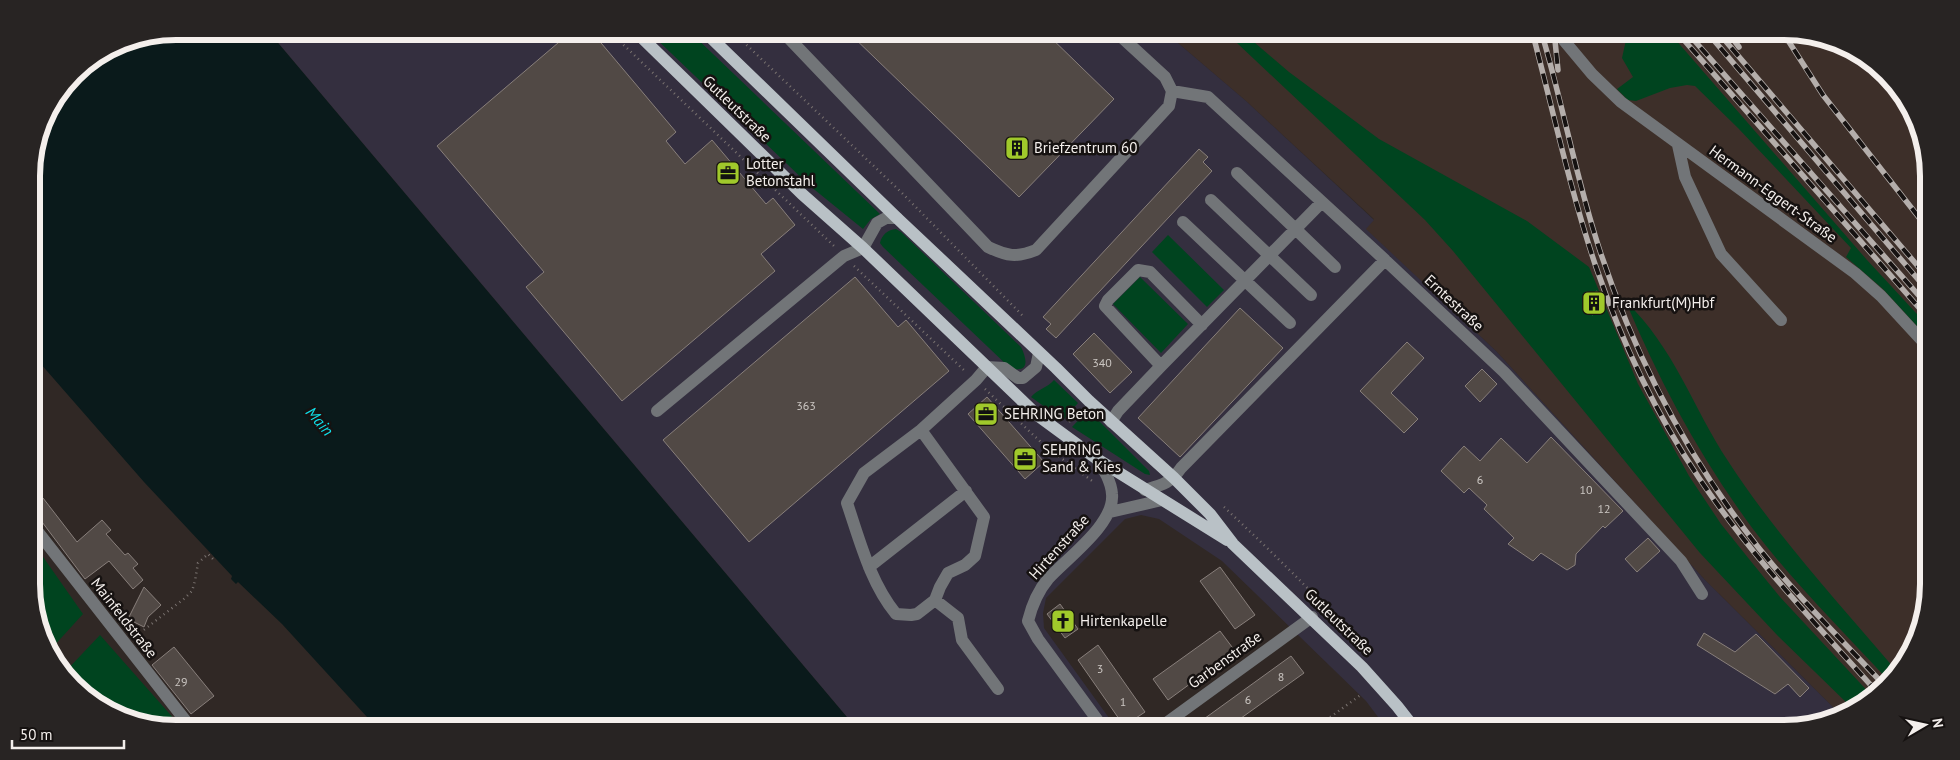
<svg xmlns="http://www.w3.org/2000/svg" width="1960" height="760" font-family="'PT Sans',sans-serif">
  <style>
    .built { fill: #3d2f29 }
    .industrial { fill: #342f3f }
    .green { fill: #00441f }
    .water { fill: #0a1a1b }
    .building { fill: #514945; stroke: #887f7b }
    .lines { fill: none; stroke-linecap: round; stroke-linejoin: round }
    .path { stroke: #7a7370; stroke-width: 2.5; stroke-dasharray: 1 4; stroke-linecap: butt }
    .minor { stroke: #727578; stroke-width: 12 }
    .major { stroke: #b9c1c6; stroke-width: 12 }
    .rail-casing { stroke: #b4aeab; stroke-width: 5.5 }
    .rail { stroke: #161211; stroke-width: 4; stroke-dasharray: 11; stroke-linecap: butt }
    .labels { text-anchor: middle; stroke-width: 5; stroke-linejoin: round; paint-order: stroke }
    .number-label { font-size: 12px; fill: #cbc6c2 }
    .street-label { font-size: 15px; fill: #f4efec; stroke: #161211 }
    .poi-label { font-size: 15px; fill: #f4efec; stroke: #161211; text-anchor: start }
    .water-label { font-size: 16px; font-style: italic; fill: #0fe1eb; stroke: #161211 }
    .rim { fill: none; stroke: #f4efec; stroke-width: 6 }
  </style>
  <rect width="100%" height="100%" fill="#302825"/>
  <!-- built -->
  <path class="built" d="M1164,31h620l47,8 62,42 34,76 2,427 -8,47 -49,68 -34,13 -133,-132 -209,-229 -131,-122 9,-10 -128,-118z"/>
  <!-- industrial -->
  <path class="industrial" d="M268,31h896l82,70 128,119 -8,9 130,122 209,229 133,132 -45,16 -406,1 -21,-28 -144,-140 -63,-42 -18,-4 -16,4 -79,79 -3,15 1,15 73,101h-260z"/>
  <!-- green -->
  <path class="green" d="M648,31h41l191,183 -9,5 -8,10 -53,-43z
    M1222,31h19l48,41 90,67 148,82 62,46 49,117 51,92 32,48 28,35 31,38 93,100 -1,2 -21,8 -73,-71 -78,-83 -247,-302 -28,-31 -188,-177z
    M1572,31h36v5l-27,4z
    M1628,31h40l199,229 61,66v12l-45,-49 -37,-32 5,-9 -113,-120 -43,-42 -8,-1 -17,3 -34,13 -8,-1 -11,-11 16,-12 -11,-19z
    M896,229l5,3 120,115c6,12 9,27 -11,21l-127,-121 -3,-4c2,-9 8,-13 16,-14z
    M1168,235l56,55 -17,17 -55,-55z
    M1140,277l48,47 -27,29 -48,-49z
    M1626,302c48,45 67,106 102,159 48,74 109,140 166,207l-7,11c-45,-49 -94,-97 -134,-150 -52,-70 -93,-146 -127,-227z
    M1054,380l24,23 -15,17 -32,-23c7,-8 16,-9 23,-17z
    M1088,410l61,61 1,4 -5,-1 -73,-47z
    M34,544l49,70 -31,34 -18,-36z
    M100,635l83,94 -54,-8 -62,-42 -3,-6z"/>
  <!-- water -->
  <path class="water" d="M176,31h92l589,698h-479l-96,-105 -44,-42 -2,2 -5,-5 1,-3 -88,-94 -111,-127 -1,-189 14,-54 34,-45 41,-25z"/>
  <!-- building -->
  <path class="building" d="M572,31h19l85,101 -10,9 19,23 27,-24 54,64 7,-6 22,27 -34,29 14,17 -153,130 -96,-114 18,-15 -107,-126z
    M847,31h197l70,68 -95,98z
    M1199,149l9,8 -5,5 9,9 -156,167 -10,-9 5,-5 -8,-7z
    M855,277l43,50 8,-7 43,51 -200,171 -86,-102z
    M1597,291l8,16 -13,8 -9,-16z
    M1240,308l43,40 -103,109 -42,-39z
    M1094,333l38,39 -22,21 -37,-39z
    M1407,342l17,16 -33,35 27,26 -14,14 -44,-42z
    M1482,369l15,15 -17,18 -15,-16z
    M987,397l57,65 -19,17 -57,-65z
    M1551,437l72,74 -18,17 -2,-2 -27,28 -1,11 -8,5 -26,-17 -8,8 -25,-17 6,-6 -30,-29 3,-4 -18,-17 -5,5 -23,-22 23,-25 16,15 21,-23 26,25z
    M43,498l34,44 25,-22 9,10 -5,4 19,21 3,-2 10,11 -5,4 10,12 -10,9 -24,-28 -24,18 -52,-69v-5z
    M1648,538l12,13 -23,21 -12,-13z
    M1220,567l35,48 -20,14 -35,-48z
    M144,587l17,18 -13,12 -4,10 -16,-8z
    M1060,604l18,25 -13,9 -18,-24z
    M1220,631l15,20 -67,49 -15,-21z
    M1704,633l31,19 21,-18 53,54 -9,9 -12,-13 -13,10 -78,-49z
    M1098,645l47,67 -21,14 -46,-66z
    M174,647l40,49 -23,18 -39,-49z
    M1291,656l13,17 -67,48 -10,8h-37z"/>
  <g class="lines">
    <!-- path -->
    <path class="path" d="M609,31l225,215
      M732,31l169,161 123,125
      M854,266l112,106
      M985,389l61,58 49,36
      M1069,422l10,-11
      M1224,507c48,45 95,91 139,140
      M136,636l49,-38 7,-7 3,-10 3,-18 10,-9 5,5
      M1426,718l9,11
      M1314,729l48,-35"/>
    <!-- minor -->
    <path class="minor" d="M782,31l206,216c19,9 28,11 48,3l133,-144 3,-15 -7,-14 -50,-46
      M1556,31l36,43 29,28 234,171 26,23 47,51
      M1172,91l36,6 177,163
      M1678,145l7,32 36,77 60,66
      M1237,173l98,94
      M1211,200l100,95
      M1183,222l107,101
      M1161,366l-56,-60 3,-6 30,-30 12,2 52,53
      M657,411l187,-155 19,-8 14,-25 9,-5h11
      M1111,422l7,-11 43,-45 160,-163
      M921,430l63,87 -9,39 -10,9 -17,8 -8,14 -5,13 -18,14 -6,1 -15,-1c-26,-32 -36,-73 -49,-111l17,-30 57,-43 55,-50 11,-13 17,1 14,10h5l13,-11 3,-14
      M1097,459c7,11 14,22 15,35 3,30 -45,64 -64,85 -11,13 -16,26 -20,42l10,18 66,90
      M1145,490c17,-5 26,-7 36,-22l204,-208 119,112 177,189 21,33
      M1110,512l52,-12
      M34,527l158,202
      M869,567l97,-76
      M935,600l23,18 4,22 36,49
      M1158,729l154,-112"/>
    <!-- major -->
    <path class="major" d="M635,31l167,163 61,54 174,167 60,44 130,81
      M704,31l193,187 159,150 33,33 85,77 36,36 23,30 129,123 35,39 18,23"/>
    <!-- rail casing -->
    <g class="rail-casing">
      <path id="rail" d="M1532,31c21,79 38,159 64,236 25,73 60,147 103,211 53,79 115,144 178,214
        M1541,31c22,73 35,148 59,220 35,106 89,208 158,296 38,48 83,92 125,137
        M1554,31l4,39
        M1676,31l252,287
        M1686,31l242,275
        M1706,31l222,260
        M1717,31l211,247
        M1727,31l12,16
        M1782,31l41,64 105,134"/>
    </g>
    <!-- rail -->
    <use href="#rail" class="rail"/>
  </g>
  <!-- icons -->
  <defs>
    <g id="building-square" transform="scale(1.25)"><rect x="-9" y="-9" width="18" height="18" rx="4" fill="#a0c92b" stroke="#161211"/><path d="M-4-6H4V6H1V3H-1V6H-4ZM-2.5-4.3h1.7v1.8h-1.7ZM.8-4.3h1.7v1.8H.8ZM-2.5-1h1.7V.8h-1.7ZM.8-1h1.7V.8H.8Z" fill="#111"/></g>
    <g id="office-square" transform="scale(1.25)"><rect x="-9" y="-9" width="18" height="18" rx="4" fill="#a0c92b" stroke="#161211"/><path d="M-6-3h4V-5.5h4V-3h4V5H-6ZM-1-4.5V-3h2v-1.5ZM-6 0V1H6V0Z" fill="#111"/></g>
    <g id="church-square" transform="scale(1.25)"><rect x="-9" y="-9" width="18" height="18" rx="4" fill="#a0c92b" stroke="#161211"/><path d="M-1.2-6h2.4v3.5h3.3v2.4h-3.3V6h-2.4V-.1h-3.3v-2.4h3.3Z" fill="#111"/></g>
  </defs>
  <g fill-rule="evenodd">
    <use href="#building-square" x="1017" y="148"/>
    <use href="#office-square" x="728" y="173"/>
    <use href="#building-square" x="1594" y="303"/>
    <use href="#office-square" x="986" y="414"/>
    <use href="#office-square" x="1025" y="459"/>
    <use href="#church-square" x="1063" y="621"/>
  </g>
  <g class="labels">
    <!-- number labels -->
    <g class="number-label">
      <text x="1102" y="367">340</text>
      <text x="806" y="410">363</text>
      <text x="1480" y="484">6</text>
      <text x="1586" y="494">10</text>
      <text x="1604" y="513">12</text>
      <text x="1100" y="673">3</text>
      <text x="1281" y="681">8</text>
      <text x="181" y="686">29</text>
      <text x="1248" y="704">6</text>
      <text x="1123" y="706">1</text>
    </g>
    <!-- street labels -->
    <g class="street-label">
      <text transform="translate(737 109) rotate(44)" y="5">Gutleutstraße</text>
      <text transform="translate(1773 194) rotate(36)" y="5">Hermann-Eggert-Straße</text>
      <text transform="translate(1454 303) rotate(43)" y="5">Erntestraße</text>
      <text transform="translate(1059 547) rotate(-48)" y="5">Hirtenstraße</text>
      <text transform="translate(124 618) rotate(52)" y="5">Mainfeldstraße</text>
      <text transform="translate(1339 622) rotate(44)" y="5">Gutleutstraße</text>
      <text transform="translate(1225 660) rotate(-36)" y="5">Garbenstraße</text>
    </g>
    <!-- poi labels -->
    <g class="poi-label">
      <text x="1034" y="153">Briefzentrum 60</text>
      <text x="746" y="169">Lotter<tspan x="746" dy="17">Betonstahl</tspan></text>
      <text x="1612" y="308">Frankfurt(M)Hbf</text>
      <text x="1004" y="419">SEHRING Beton</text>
      <text x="1042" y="455">SEHRING<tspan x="1042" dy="17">Sand &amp; Kies</tspan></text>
      <text x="1080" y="626">Hirtenkapelle</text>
    </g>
    <!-- water labels -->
    <g class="water-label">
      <text transform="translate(320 421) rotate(49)" y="6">Main</text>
    </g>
  </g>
  <!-- crop -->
  <path d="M0 0H1960V760H0ZM176 40H1784A136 136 0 0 1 1920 176V584A136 136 0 0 1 1784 720H176A136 136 0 0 1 40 584V176A136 136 0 0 1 176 40Z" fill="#282423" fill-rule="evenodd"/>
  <path class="rim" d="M176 40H1784A136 136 0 0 1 1920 176V584A136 136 0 0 1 1784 720H176A136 136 0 0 1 40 584V176A136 136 0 0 1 176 40Z"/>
  <!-- north arrow -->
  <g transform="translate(1925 725) rotate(81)" stroke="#161211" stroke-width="4" paint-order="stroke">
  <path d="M0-4L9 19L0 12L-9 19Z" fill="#f4efec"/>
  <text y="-8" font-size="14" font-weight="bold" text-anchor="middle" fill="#f4efec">N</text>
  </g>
  <!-- scale -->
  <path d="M12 740v8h112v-8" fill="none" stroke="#f4efec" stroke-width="2.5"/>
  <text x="20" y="740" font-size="15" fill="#f4efec" stroke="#161211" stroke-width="4" paint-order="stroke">50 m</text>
</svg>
